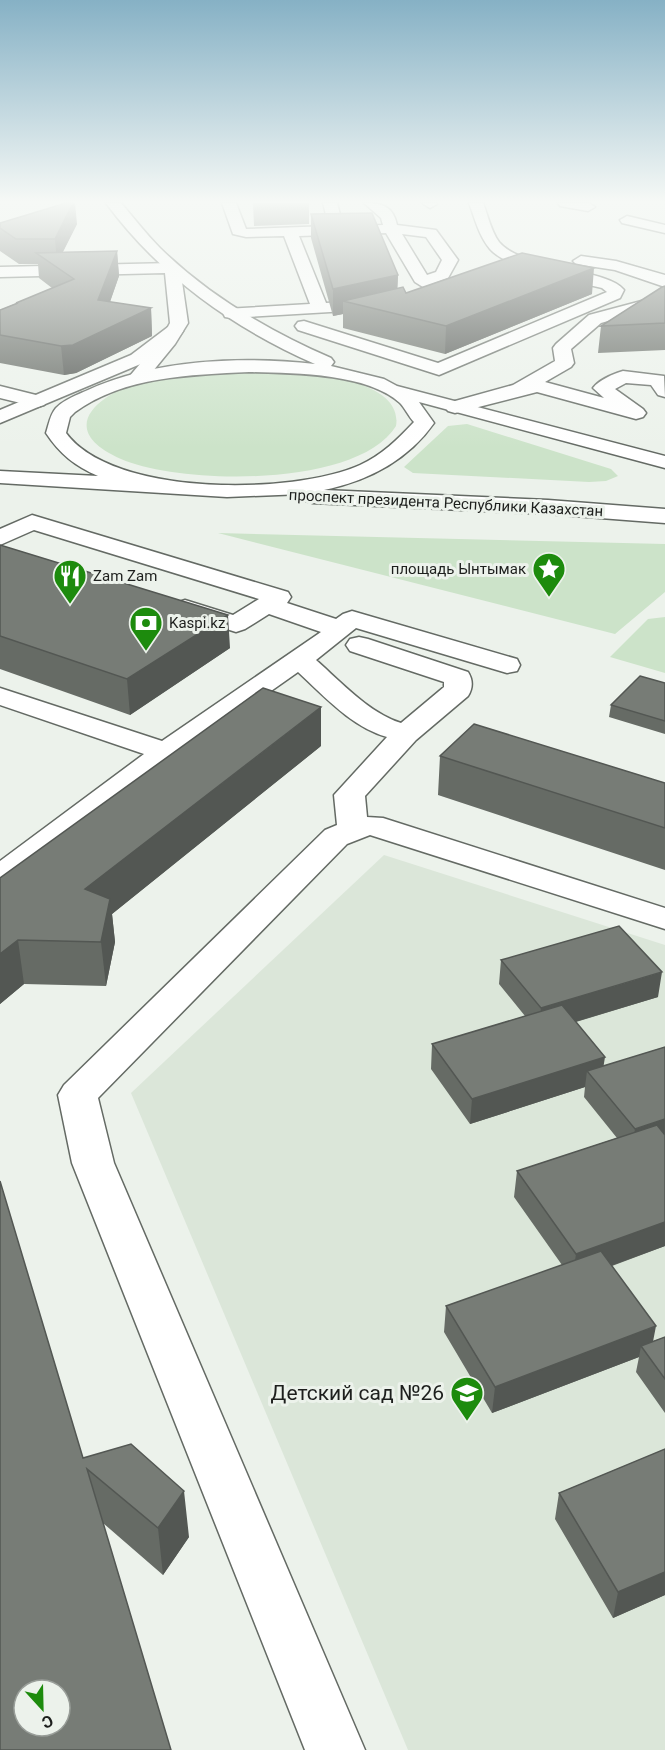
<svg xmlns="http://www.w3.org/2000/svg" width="665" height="1750" font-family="Roboto,sans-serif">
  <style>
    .built { fill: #dbe6d9 }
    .green { fill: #cce3c9 }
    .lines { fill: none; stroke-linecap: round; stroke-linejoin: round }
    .minor-casing { stroke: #646a64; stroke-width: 3 }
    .major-casing { stroke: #646a64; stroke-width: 3 }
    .minor { fill: #fff; fill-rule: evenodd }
    .major { fill: #fff; fill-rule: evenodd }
    .wall { fill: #666b65 }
    .shaded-wall { fill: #535753 }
    .building { fill: #777c76; stroke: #535753; stroke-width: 1.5; fill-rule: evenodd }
    .labels { text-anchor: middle; stroke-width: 6; stroke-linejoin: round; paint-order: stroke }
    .far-street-label { font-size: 15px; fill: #1d1f1d; stroke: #ecf2eb }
    .far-poi-label { font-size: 15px; fill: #1d1f1d; stroke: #ecf2eb; text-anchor: start }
    .near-poi-label { font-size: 21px; fill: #1d1f1d; stroke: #ecf2eb; text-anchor: end }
  </style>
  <rect width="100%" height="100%" fill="#ecf2eb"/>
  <!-- built -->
  <path class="built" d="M384,855l281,90v805h-257l-277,-657z"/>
  <!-- green -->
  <path class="green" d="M278,368c31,5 126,11 118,58 -38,62 -216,59 -275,33 -68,-30 -22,-66 25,-79 13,-4 28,-3 41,-4 30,-3 60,-6 91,-8z
    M467,424l144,45 7,7 -12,5 -17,1 -176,-9 -9,-6 44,-41z
    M218,533l447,11v48l-50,42z
    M665,617v56l-55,-16 38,-38z"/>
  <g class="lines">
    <!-- minor casing -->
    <g class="minor-casing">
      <path id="minor" d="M222,203h14l10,26 83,-3 -6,-23h14l6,23 40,-1 -2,-7 -17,-15c18,0 29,3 33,22l39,5 22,30 -10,18 -25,9 -8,-5 -29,-49 -87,3 27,67 49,-3 8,5 -2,4 -150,9 -6,-1 -2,-4 2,-4 85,-5 -26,-68 -38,1 -13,-3zM402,234l24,3 16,23 -6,12 -9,3z
        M422,203h14l1,1 -7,4z
        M469,203h14c5,13 8,28 16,39 23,28 108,26 125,48l-4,8 -181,77 -141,-45 -3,-4 3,-4 6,-1 134,42 169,-71 -5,-4c-26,-6 -95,-19 -112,-39 -11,-13 -15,-30 -21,-46z
        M558,203h31l6,4 -7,4 -28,-5z
        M627,216l38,9v8l-43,-10 -2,-3z
        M581,256l35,5 49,14v12l-50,-17 -39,-6 -3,-3z
        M172,263l8,5 8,55 -13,21 -31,38h-14l-2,-4 34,-40 8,-15 -5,-50 -165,4v-10z
        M649,299l16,2v10l-16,-2 -48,14 -30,26 3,14 -3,4 -26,15 59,16 -11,-10c6,-8 20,-14 30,-17l41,5 1,21 -7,-2 -7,-10 -25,-2 -11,6 28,20 3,4 -3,4 -7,2 -99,-27 -82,21 -7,-2 -3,-4 3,-4 65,-18 42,-24 -2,-13 3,-4 33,-29z
        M0,386l44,11 3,4 -3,4 -7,2 -37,-9z
        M32,515l256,77 3,5 -4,6 49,16 7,-5 9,-3 165,48 3,6 -3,6 -10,2 -151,-45 -40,32c25,22 53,53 85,63l43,-36v-5l-94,-31 -4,-6 4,-6 9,-2 9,2 100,33c5,8 5,16 0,24l-52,44 -51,56 2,21 16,1 282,90v21l-295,-94 -23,9 -249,254 16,65 251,587h-60l-233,-587 -14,-68 6,-10 261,-255 12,-5 -3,-30 53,-58c-35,-10 -62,-40 -89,-65l-122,86 -153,117 -23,8v-22l144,-107 -144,-49v-17l162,53 159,-109 -52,-18 -24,15 -9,3 -60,-19 -4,-5 4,-5 9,-3 48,15 26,-16 -225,-69 -34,15v-16z"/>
    </g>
    <!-- major casing -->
    <g class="major-casing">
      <path id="major" d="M106,203h15c13,15 25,31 39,45 49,48 109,83 171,110l3,4 -3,4 53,13 13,7 268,70v12l-246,-66 15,21c-26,37 -66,58 -110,67l224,10 117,9v14l-117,-9 -235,-11 -8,-2 -3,-5 1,-2 -76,3 -227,-14v-12l98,5c-23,-10 -38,-22 -52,-43 3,-9 4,-18 10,-25 9,-9 21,-13 32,-18 68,-31 153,-34 227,-26 -82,-36 -155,-88 -209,-161zM249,372c43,1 118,1 151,31 5,5 9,14 14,19 -16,17 -32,33 -54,43 -67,30 -247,32 -294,-32l4,-16 5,-5c50,-36 115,-37 174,-40z
        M174,326l6,1 3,4 -3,4 -37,28 -143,60v-13l131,-55 37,-28z"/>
    </g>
    <!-- minor -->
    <use href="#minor" class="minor"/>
    <!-- major -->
    <use href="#major" class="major"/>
  </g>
  <!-- wall -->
  <path class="wall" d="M253,203h56v21l-55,2z
    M311,214l87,61 -1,13 9,5 186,1 -147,60 -102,-26v-14l-10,2 -22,-78z
    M0,223l77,1 -14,28 54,-1 2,25 -9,26 41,6 1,28 -76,37 -12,2 -64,-12v-53l52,-22 -13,-10 -1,-14h-19l-19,-13z
    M665,286v64l-67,3 3,-27z
    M0,545l230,103 -100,67 -130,-46z
    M665,683v51l-56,-17 2,-12z
    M321,746l-209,168 3,28 -9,44 -82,-2 -24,20v-126z
    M440,756l225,27v87l-227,-75z
    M501,960l157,37 -82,25 27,44 62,-19v199l-53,20 41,75 12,-4v76l-29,-41 3,-15 -147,56 -48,-81 2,-26 116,-41 -48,-68 3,-26 100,-33 -33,-41 1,-10 -115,37 -39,-55 1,-25 93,-28 -26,-32z
    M665,1449v146l-52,23 -58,-99 4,-26z
    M83,1458l106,79 -26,38 -60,-52z"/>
  <!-- shaded-wall -->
  <path class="shaded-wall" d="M73,203h2l2,21 -20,39 -2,-24z
    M117,251l2,25 -18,51 -3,-27z
    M594,268l-2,26 -147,60 1,-28z
    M398,275l-1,26h-54v13l-10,2v-27z
    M151,308l1,28 -76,37 -12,2 -3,-29z
    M228,615l2,33 -100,67 -3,-36z
    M321,707v39l-209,168 3,28 -9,44 -5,-44 -16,-53z
    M18,940l6,44 -24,20v-50z
    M662,972l-4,25 -120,36 3,-25z
    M605,1057l-4,25 -14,-11 -2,16 -115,37 2,-25z
    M665,1119v24l-34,11 4,-25z
    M665,1222v24l-93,34 4,-26z
    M656,1326l-5,26 -10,-6 -2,11 -147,56 3,-26z
    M184,1491l5,46 -26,38 -5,-47z
    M665,1572v23l-52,23 5,-26z"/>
  <!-- building -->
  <path class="building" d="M66,203h7l-18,36h-39l-16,-11v-5z
    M372,213l26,62 -65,14 -22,-75z
    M117,251l-19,49 53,8 -78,37 -12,1 -61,-11v-25l18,-7h-2l58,-24 -38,-26z
    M522,253l72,15 -148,58 -103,-25 60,-14 3,6z
    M665,286v37l-64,3 61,-39z
    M0,545l228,70 -101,64 -127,-43z
    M640,676l25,7v38l-54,-16z
    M263,688l58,19 -236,182 25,10 -9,43 -83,-2 -18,14v-76z
    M474,724l191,59v45l-225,-72z
    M619,926l43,46 -121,36 -40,-48z
    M562,1005l43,52 -133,42 -40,-55z
    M665,1047v72l-30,10 -48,-58z
    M657,1125l8,10v87l-89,32 -59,-83z
    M0,1181l83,277 48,-14 53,47 -26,37 -71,-59 84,281h-171zM24,1690h36v36h-36z
    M601,1251l55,75 -161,61 -49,-81z
    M665,1337v42l-24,-33z
    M665,1449v123l-47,20 -59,-99z"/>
  <!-- sky -->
  <linearGradient id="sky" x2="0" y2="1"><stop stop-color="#86b1c5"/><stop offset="0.45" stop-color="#f6f9f6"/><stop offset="1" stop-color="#f6f9f6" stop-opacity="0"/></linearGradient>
  <rect width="665" height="448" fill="url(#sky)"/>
  <!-- icons -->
  <defs>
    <g id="sight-pin" transform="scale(1.725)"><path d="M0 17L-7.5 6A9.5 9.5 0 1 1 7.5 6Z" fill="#1d8b0d" stroke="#ecf2eb"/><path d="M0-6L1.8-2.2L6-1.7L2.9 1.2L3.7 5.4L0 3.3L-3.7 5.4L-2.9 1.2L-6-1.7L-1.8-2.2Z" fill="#fff"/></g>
    <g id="restaurant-pin" transform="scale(1.725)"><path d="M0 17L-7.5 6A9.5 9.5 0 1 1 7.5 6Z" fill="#1d8b0d" stroke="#ecf2eb"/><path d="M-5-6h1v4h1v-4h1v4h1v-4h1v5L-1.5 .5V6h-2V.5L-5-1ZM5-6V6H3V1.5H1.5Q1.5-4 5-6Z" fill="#fff"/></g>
    <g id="bank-pin" transform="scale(1.725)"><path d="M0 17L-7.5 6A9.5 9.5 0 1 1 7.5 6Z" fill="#1d8b0d" stroke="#ecf2eb"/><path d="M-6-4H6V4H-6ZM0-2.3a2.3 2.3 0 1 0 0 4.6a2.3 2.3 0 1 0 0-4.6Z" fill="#fff"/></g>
    <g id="school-pin" transform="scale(1.725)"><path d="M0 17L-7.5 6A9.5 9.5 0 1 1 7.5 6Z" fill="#1d8b0d" stroke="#ecf2eb"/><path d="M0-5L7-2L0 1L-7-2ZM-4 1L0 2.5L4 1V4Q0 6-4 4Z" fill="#fff"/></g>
  </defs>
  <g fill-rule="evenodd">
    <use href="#sight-pin" x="549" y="569"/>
    <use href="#restaurant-pin" x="70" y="576"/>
    <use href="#bank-pin" x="146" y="623"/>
    <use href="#school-pin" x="467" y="1393"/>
  </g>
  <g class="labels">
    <!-- far-street labels -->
    <g class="far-street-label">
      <text transform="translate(446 503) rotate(3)" y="5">проспект президента Республики Казахстан</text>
    </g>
    <!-- far-poi labels -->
    <g class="far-poi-label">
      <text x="526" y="574" text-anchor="end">площадь Ынтымак</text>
      <text x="93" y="581">Zam Zam</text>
      <text x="169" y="628">Kaspi.kz</text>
    </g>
    <!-- near-poi labels -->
    <g class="near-poi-label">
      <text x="444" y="1400">Детский сад №26</text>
    </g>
  </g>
  <!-- north arrow -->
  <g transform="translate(42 1708) rotate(158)"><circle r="28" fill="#ecf2eb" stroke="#999e99" stroke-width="1.5"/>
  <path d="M0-4.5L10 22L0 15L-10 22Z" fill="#1d8b0d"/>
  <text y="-9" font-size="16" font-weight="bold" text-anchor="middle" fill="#1d1f1d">С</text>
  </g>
</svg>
